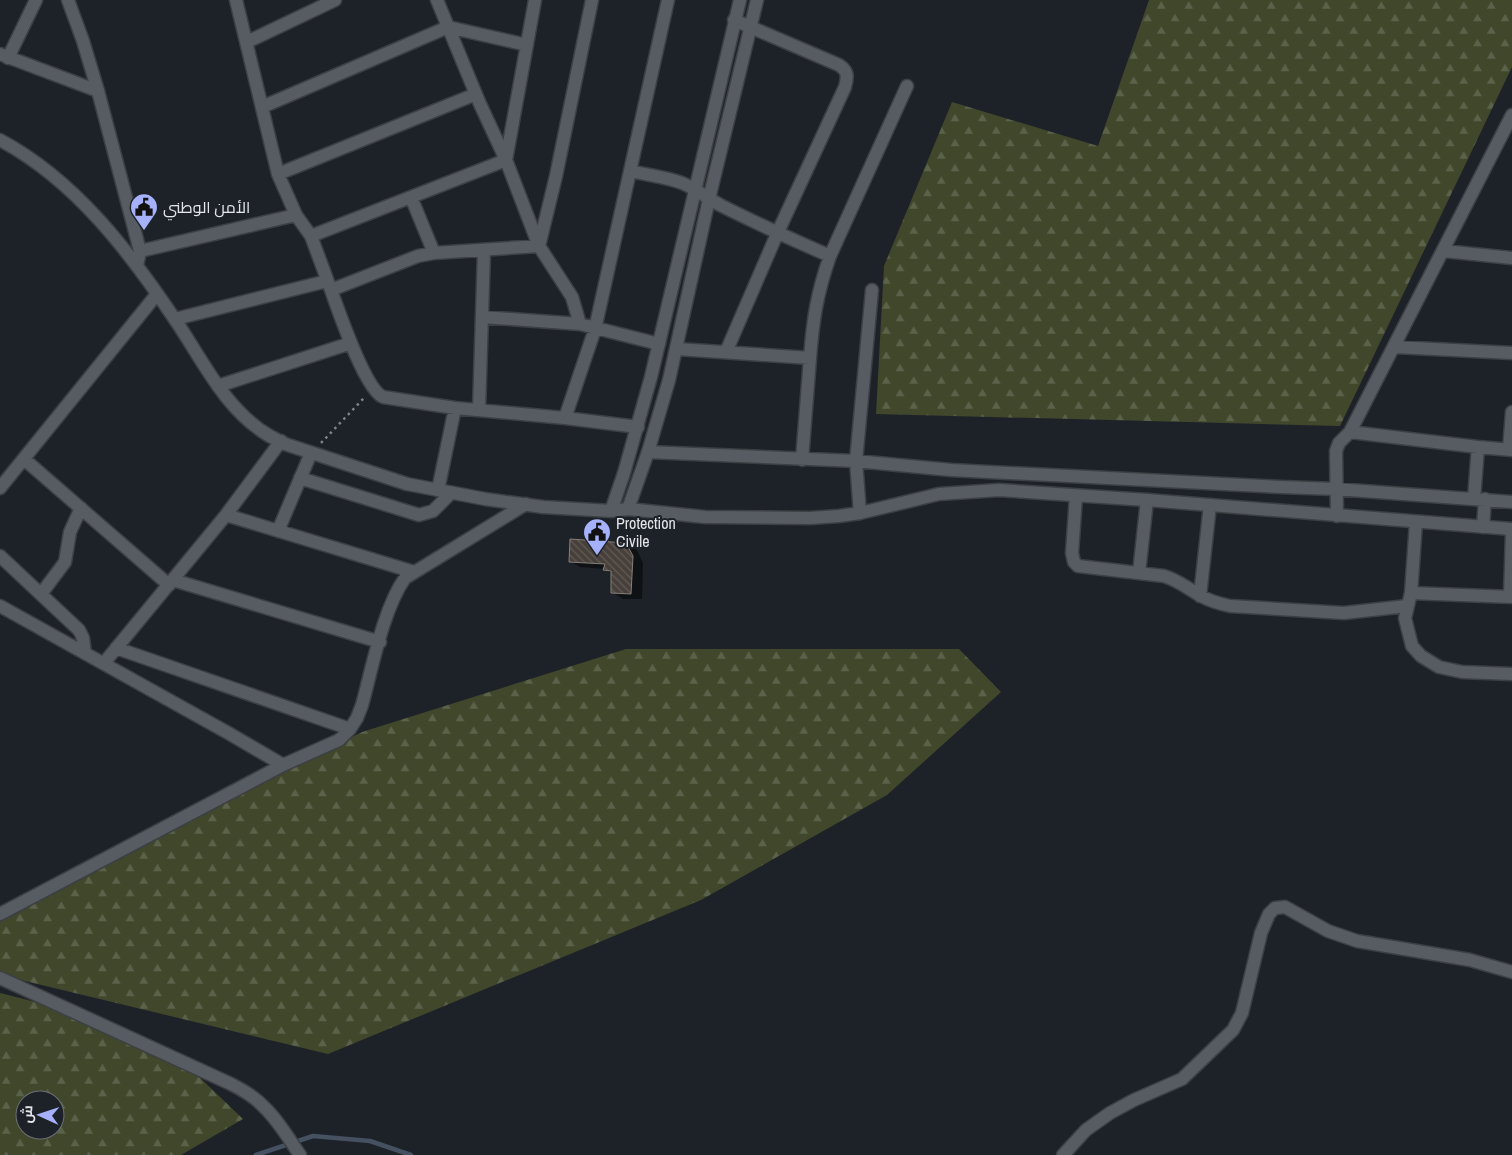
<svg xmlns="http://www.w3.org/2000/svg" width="1512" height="1155" font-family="'Archivo Narrow',Cairo,sans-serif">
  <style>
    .forest { fill: url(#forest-firs); fill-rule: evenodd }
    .shadow { fill: #0007 }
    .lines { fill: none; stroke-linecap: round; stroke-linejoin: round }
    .stream { stroke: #455061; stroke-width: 4.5 }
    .building { fill: url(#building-back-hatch); stroke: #867e78 }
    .minor-casing { stroke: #3c4044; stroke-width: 15 }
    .tertiary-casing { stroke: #3c4044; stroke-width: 15 }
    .secondary-casing { stroke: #3c4044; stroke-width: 15 }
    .path { stroke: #808489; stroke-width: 2.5; stroke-dasharray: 2.5 4; stroke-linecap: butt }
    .minor { stroke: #575c63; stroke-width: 12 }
    .tertiary { stroke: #575c63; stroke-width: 12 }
    .secondary { stroke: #575c63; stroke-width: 12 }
    .labels { text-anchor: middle; stroke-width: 4; stroke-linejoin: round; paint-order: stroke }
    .poi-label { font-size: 16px; fill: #e3e6ea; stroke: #1d2228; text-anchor: start }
  </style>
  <defs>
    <pattern id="forest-firs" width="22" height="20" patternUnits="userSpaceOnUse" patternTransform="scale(1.25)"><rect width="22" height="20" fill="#40472b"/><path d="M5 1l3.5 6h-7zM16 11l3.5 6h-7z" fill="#5b624a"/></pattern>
    <pattern id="building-back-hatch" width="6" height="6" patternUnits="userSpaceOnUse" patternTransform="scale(1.25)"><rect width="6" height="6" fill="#473f3a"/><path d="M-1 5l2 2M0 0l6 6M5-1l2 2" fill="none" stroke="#615b57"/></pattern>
  </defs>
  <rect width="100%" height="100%" fill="#1d2228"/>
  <!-- forest -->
  <path class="forest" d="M1149,0h363v67l-172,359 -464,-12 8,-148 68,-164 146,44z
    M626,649h333l42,43 -114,103 -186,105 -373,154 -328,-79v-62l362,-181z
    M0,993l83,21 88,36 72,69 -62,36h-181zM25,1100h30v30h-30z"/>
  <!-- shadow -->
  <path class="shadow" d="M626,544l11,6 6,13 -1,36h-19l-11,-7v-18l-7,-5 -25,-2 -10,-6z"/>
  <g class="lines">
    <!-- stream -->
    <path class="stream" d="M256,1155l57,-19 57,5 41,14"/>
  </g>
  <!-- building -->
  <path class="building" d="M570,539l56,4 7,13 -2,38 -20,-1v-22l-8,-1 2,-6 -36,-2z"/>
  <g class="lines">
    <!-- minor casing -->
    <g class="minor-casing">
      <path id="minor" d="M236,0l42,174 18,41 15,21 20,54
        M437,0l43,104 26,56 33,86 33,51 8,27
        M592,0l-36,176 -17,70 -105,7 -16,3 -87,34c8,22 34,99 52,107l72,11 110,10 73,9
        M247,42l88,-42
        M0,54l98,37
        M8,58l28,-58
        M262,107l186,-80 79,18
        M1512,115l-162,317 128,15 34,3
        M630,171c17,4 36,6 52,12 15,6 26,16 40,23 36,18 71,34 108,50 -13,37 -17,63 -20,102l-133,-9
        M278,174l198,-80
        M411,197l23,56
        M311,236l195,-76 29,-160
        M140,251l156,-36
        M1444,251l68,7
        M830,256l77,-170
        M482,317l98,7 79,20
        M175,319l152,-38
        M1395,347l117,6
        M726,352l51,-118 68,-147c3,-11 3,-16 -6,-22l-105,-45
        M218,386l133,-43
        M479,410l5,-159
        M565,418l30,-89 73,-329
        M1509,449l3,-37
        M648,452l208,9 95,9 330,17 55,2 176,13
        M24,459l145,126
        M802,460l8,-102
        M300,478l119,37 14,-4 18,-18
        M0,488l157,-194
        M438,490l17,-82
        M1076,496l-4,57 2,9 4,4 86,10c14,4 26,14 39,21 9,5 18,7 27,9l114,7 63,-7
        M1474,499l4,-52
        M860,513l-4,-52 16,-171
        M226,515l188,57
        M1337,516l-1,-65 3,-8 11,-11
        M1416,522l-5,71 -6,25 7,28 9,10 18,11 23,5 50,2
        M1483,527l2,-28
        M278,531l33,-78
        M0,556l79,74 4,8 2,15
        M1139,573l8,-73
        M173,580l207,62
        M1411,593l101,4
        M41,594l24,-32 5,-30 11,-24
        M1200,596l10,-91
        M1510,597l2,-65
        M0,606l230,128 53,31
        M116,648l234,81
        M104,663l122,-148 55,-74
        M0,914l283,-149 56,-25 11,-11 7,-11 5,-13c10,-36 21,-96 43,-127l121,-74
        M0,978l231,106c12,6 24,13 33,23 14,13 25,32 36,48
        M1063,1155l23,-25 24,-17 24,-13 48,-21 51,-49 9,-17 19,-80 8,-19 6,-6 10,-1 43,24 29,10 113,19 42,12"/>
    </g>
    <!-- tertiary casing -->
    <g class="tertiary-casing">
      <path id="tertiary" d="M68,0l15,41 15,50 42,160 -3,15"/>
    </g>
    <!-- secondary casing -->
    <g class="secondary-casing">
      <path id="secondary" d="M0,140c75,40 129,111 176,181 27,40 49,88 92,114 5,3 12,6 17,9l122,40 78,15 58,8 68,4 17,-2 77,8 105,1 29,-2 21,-3 79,-19 60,-4 148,10 365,29
        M628,509l20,-57 21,-72 40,-181 48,-199
        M611,511l13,-38 27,-96 89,-377"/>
    </g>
    <!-- path -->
    <path class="path" d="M321,443l43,-45"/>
    <!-- minor -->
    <use href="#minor" class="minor"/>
    <!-- tertiary -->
    <use href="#tertiary" class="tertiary"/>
    <!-- secondary -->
    <use href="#secondary" class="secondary"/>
  </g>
  <!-- icons -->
  <defs>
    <g id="civic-pin" transform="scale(1.4375)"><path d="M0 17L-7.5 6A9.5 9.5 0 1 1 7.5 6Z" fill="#a6b1fc" stroke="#1d2228"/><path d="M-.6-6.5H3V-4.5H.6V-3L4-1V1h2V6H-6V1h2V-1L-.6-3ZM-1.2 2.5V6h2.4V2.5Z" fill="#111"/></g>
  </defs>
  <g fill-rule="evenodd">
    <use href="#civic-pin" x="144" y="207"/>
    <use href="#civic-pin" x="597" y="532"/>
  </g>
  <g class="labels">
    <!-- poi labels -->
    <g class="poi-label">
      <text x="163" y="213">الأمن الوطني</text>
      <text x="616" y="529">Protection<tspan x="616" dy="18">Civile</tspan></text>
    </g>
  </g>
  <!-- north arrow -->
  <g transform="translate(40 1115) rotate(273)"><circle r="24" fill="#1d2228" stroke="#6c7076"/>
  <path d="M0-4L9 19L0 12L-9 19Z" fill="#a6b1fc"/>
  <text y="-8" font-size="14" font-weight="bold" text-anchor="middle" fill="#e3e6ea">ش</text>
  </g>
</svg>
